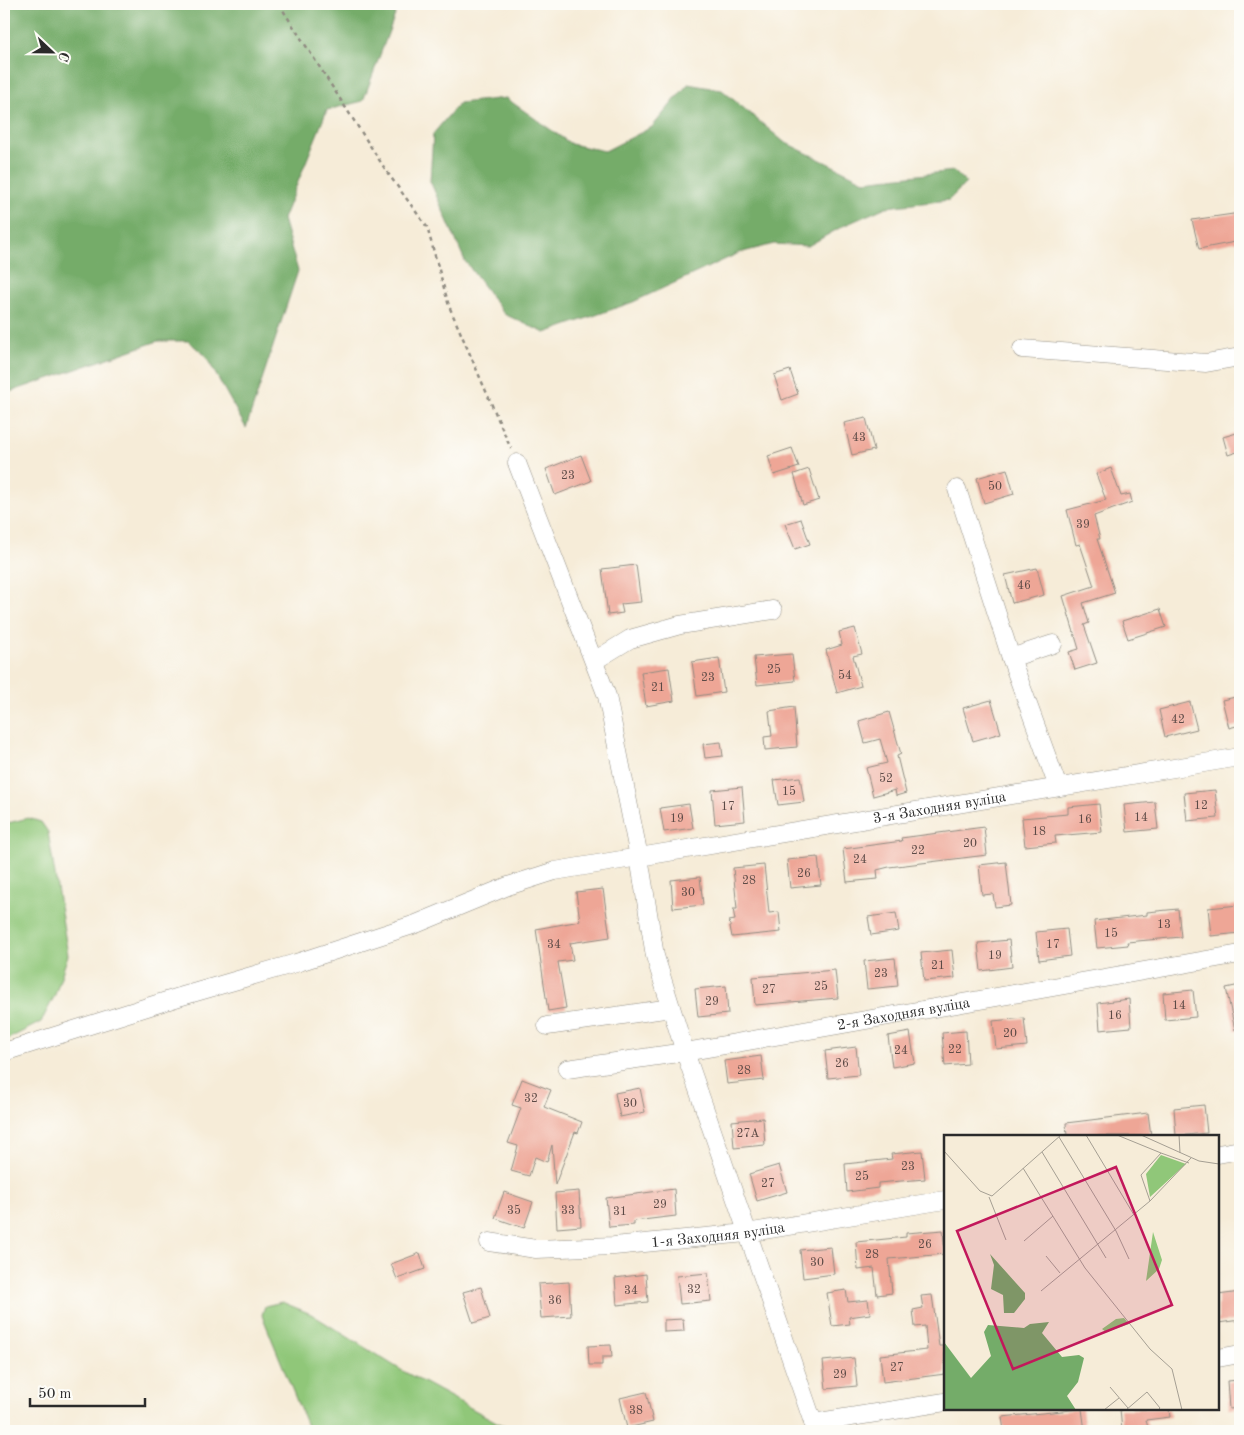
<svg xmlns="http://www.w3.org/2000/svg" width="1244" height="1435" font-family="'Old Standard TT',serif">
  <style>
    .green { fill: #90c779; stroke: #5e7952 }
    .forest { fill: #74ac69; stroke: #506c4a }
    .building { fill: #eea696 }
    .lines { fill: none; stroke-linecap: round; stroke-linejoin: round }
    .minor-casing { stroke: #908c82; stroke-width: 19 }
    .path { stroke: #908c82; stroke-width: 2.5; stroke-dasharray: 4 4; stroke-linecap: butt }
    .minor { stroke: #fff; stroke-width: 18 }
    .labels { text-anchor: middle; stroke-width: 5; stroke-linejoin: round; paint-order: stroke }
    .number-label { font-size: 12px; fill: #5c4a46 }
    .street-label { font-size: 15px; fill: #2b2b2b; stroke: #fdfcf7 }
    .inset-road { fill: none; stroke: #a59f93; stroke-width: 1 }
    .view { fill: #c2185b; fill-opacity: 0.15; stroke: #c2185b; stroke-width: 2.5 }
    .inset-edge { fill: none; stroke: #2b2b2b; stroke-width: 2.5 }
  </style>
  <rect width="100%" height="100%" fill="#fdfcf7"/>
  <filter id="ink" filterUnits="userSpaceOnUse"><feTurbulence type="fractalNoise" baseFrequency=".02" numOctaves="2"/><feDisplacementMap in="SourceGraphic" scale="10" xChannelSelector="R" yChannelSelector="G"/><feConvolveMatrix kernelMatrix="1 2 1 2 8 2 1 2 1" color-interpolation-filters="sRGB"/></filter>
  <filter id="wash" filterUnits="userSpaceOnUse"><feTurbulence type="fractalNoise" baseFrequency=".0096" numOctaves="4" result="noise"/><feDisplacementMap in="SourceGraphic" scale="20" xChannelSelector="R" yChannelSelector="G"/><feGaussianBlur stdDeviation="1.12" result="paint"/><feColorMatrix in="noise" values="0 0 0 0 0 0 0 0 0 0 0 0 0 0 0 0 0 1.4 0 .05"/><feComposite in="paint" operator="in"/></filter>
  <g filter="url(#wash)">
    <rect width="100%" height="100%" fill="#f6ecd8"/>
    <!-- green -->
    <path class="green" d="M28,818l13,4 7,10 20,123 -13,40 -14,27 -37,19v-213l4,-5z
      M282,1302l29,12 90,56 112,61h-204l-47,-116 3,-9z"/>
    <!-- forest -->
    <path class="forest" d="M4,4h395l-36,97 -36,9 -44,109 15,52 -52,157 -41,-73 -17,-14h-30l-154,53z
      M688,84l34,6 62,52 80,39 90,-10 12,12 -17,17 -63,7 -43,19 -35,20 -34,-2 -35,9 -106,49 -88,31 -41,-19 -39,-53 -35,-80 3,-47 26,-31 47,-5 65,46 34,7 47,-24z"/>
    <g id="blocks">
      <!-- building -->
      <path class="building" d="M1240,213v28l-41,8 -7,-29z
        M790,370l8,24 -16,6 -8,-25z
        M866,418l8,32 -22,5 -8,-32z
        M1240,432v19l-12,4 -5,-18z
        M792,448l7,19 -25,8 -6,-19z
        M581,455l10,26 -36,14 -9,-26z
        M1111,468l10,28 9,-2 2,8 -38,14 6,23h-3l18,54 -32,10 6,20 -5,2 13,38 -22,7 -6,-18 10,-3 -16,-53 31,-10 -14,-42 -4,1 -9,-35 39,-10 -10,-26z
        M809,469l10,31 -16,5 -9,-31z
        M1007,469l7,25 -30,9 -7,-25z
        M801,519l9,25 -15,5 -10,-25z
        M636,565l5,37 -20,2 2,9 -15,2 -6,-46z
        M1037,568l7,27 -32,8 -7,-28z
        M1160,609l6,18 -38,12 -6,-18z
        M855,628l7,26 -9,2 8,30 -24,7 -11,-43 16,-5 -3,-13z
        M792,654l3,27 -38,4 -3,-28z
        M719,658l5,34 -27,4 -5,-34z
        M669,668l5,33 -28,5 -5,-34z
        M1240,696v29l-11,3 -7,-28z
        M991,700l10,33 -28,8 -10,-33z
        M1190,702l7,27 -32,8 -6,-27z
        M794,707l3,40 -32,3 -1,-13 8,-1 -3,-25z
        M889,712l12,42 -4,2 9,37 -10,3 -1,-6 -22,6 -7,-28 21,-5 -7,-24 -15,4 -6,-22z
        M721,742l2,14 -18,2 -2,-14z
        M800,777l4,25 -26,3 -4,-25z
        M742,787l3,34 -30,3 -3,-34z
        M1215,790l3,28 -31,3 -3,-28z
        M1155,802l3,27 -31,3 -3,-27z
        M689,804l4,24 -29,4 -4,-24z
        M1099,804l3,28 -47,4 1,7 -31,3 -3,-28 46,-4v-7z
        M984,827l3,28 -98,12 -12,3 1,9 -31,3 -4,-33 59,-8 -1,-3z
        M818,857l3,28 -31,3 -3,-28z
        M1006,862l5,43 -16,2 -2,-13 -11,1 -3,-30z
        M764,865l5,48 10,-1 2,20 -49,5 -3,-16 6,-1 -2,-11h4l-4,-41z
        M700,877l3,28 -30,3 -2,-28z
        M603,889l7,48 -40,6 3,17 -15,2 8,46 -18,3 -12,-82 44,-8 -4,-29z
        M1239,905l1,28 -29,3 -3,-28z
        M1178,909l3,28 -54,5 1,3 -31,3 -3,-27 53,-6v-3z
        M896,913l3,18 -28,4 -3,-18z
        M1067,929l3,27 -31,4 -3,-28z
        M1009,940l3,27 -31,4 -3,-28z
        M952,950l3,28 -31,3 -3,-28z
        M895,958l3,28 -31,3 -3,-28z
        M835,970l3,28 -83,7 -2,-28z
        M1240,985v45h-5l-9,-42z
        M726,986l2,28 -30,3 -3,-28z
        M1193,990l3,27 -31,3 -2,-27z
        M1129,999l2,28 -31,3 -2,-27z
        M1024,1018l3,28 -31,3 -3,-28z
        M966,1031l2,33 -23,2 -3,-33z
        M910,1032l5,31 -23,4 -4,-31z
        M856,1047l3,28 -31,3 -3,-27z
        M761,1056l3,24 -37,4 -3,-23z
        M522,1079l29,11 -7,17 38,15 -4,11 -3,-1 -20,53 -3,-40 -5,17 -12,-5 -6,19 -18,-5 7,-25 -10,-3 13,-35 -9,-3z
        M640,1088l5,24 -25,5 -5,-24z
        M1204,1105l3,28 -31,3 -2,-28z
        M1148,1113l3,23h-84l-1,-13z
        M763,1118l2,27 -31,3 -2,-27z
        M922,1151l3,28 -47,4v5l-31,4 -2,-28 47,-5 -1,-5z
        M779,1165l8,27 -30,9 -8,-27z
        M674,1189l2,27 -42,5v4l-25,2 -3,-29z
        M579,1191l2,35 -24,2 -2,-35z
        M504,1192l29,10 -9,26 -29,-10z
        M943,1230l2,24 -56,5 3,34 -15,2 -3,-27 -16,2 -2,-28 50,-5v-4z
        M831,1247l3,27 -31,4 -3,-28z
        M420,1253l5,16 -28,10 -6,-15z
        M708,1273l3,28 -31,3 -3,-28z
        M646,1274l2,28 -31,3 -2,-27z
        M569,1282l2,34 -30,2 -3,-34z
        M481,1287l9,31 -17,5 -10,-31z
        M846,1290l2,12 20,-2 2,14 -21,3 1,7 -18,2 -5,-33z
        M1240,1292v28l-22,3v-28z
        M932,1295l7,51h6v28l-62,8 -3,-27 47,-5 -2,-24 -10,1 -2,-17 10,-2 -2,-12z
        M683,1319l1,12 -20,1v-12z
        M611,1345l1,12h-10v8h-13l-1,-19z
        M854,1358l3,28 -31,3 -3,-28z
        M1240,1380v28l-11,1 -2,-28z
        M646,1392l7,30 -26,6 -7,-30z
        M1082,1409l3,22h-81l-2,-14z
        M1120,1409h49l1,8 -24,3 2,8 -26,3z"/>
    </g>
  </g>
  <g filter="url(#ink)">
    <use href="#blocks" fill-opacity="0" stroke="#908c82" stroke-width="1"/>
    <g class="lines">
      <!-- minor casing -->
      <g class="minor-casing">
        <g id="minor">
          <path d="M1022,349l184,14 34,-6"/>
          <path d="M517,463l90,233 32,161 16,99 30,96 131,379"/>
          <path d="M957,489l54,169 47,129"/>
          <path d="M1011,658l42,-14"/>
          <path d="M594,661l36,-22 50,-14 93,-15"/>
          <path d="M547,1026l124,-18"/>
          <path id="s1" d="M4,1052l175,-55 117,-34 120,-39 92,-38 47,-15 685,-114"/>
          <path id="s2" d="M567,1069l118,-17 555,-98"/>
          <path d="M1218,1154l22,-4"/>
          <path id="s3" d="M489,1242l47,7 78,-3 132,-13 199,-33"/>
          <path d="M1218,1358l22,-4"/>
          <path d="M813,1423l132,-21"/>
        </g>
      </g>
      <!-- path -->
      <path class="path" d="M279,4l108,168 40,55 22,79 62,143"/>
      <!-- minor -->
      <use href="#minor" class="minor"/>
    </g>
  </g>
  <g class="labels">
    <!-- number labels -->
    <g class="number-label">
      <text x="859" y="441">43</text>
      <text x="568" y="479">23</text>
      <text x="995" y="490">50</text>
      <text x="1083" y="528">39</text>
      <text x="1024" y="589">46</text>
      <text x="774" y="673">25</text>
      <text x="845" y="679">54</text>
      <text x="708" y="681">23</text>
      <text x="658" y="691">21</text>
      <text x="1178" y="723">42</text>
      <text x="886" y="782">52</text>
      <text x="789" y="795">15</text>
      <text x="1201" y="809">12</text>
      <text x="728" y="810">17</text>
      <text x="1141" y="821">14</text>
      <text x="677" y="822">19</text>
      <text x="1085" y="823">16</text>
      <text x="1039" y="835">18</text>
      <text x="970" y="847">20</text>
      <text x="918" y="854">22</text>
      <text x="860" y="863">24</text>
      <text x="804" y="877">26</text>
      <text x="749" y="884">28</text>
      <text x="688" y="896">30</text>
      <text x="1164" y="928">13</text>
      <text x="1111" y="937">15</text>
      <text x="554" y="948">34</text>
      <text x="1053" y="948">17</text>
      <text x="995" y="959">19</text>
      <text x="938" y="969">21</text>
      <text x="881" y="977">23</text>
      <text x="821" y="990">25</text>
      <text x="769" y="993">27</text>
      <text x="712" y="1005">29</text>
      <text x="1179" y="1009">14</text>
      <text x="1115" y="1019">16</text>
      <text x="1010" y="1037">20</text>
      <text x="955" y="1053">22</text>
      <text x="901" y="1054">24</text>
      <text x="842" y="1067">26</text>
      <text x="744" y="1074">28</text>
      <text x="531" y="1102">32</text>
      <text x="630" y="1107">30</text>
      <text x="748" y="1137">27А</text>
      <text x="908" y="1170">23</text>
      <text x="862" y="1180">25</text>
      <text x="768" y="1187">27</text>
      <text x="660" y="1208">29</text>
      <text x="514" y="1214">35</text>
      <text x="568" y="1214">33</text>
      <text x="620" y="1215">31</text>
      <text x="925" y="1248">26</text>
      <text x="872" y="1258">28</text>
      <text x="817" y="1266">30</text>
      <text x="694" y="1293">32</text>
      <text x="631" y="1294">34</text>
      <text x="555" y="1304">36</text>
      <text x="897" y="1371">27</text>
      <text x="840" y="1378">29</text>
      <text x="636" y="1414">38</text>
    </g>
    <!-- street labels -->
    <g class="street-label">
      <text dy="5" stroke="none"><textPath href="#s1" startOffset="970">3-я Заходняя вуліца</textPath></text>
      <text dy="5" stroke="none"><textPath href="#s2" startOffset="341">2-я Заходняя вуліца</textPath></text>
      <text dy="5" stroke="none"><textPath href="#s3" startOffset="230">1-я Заходняя вуліца</textPath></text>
    </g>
  </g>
  <!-- overview -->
  <g transform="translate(944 1135)">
    <rect width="275" height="275" fill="#f6ecd8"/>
    <path d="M217,20l25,9 -36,33 -4,-23zM209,97l9,28 -3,9 -13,12zM180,183l5,6 -23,8 -4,-3 14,-10z" fill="#90c779"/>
    <path d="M46,119l35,39v6l-11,14h-10l-1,-18 -12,-6 3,-24zM105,187l-7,11 20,24 17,-2 5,3 -6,24 -11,14 9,14h-132v-68l27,36 20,-22 -7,-24 4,-7 36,3 6,-4z" fill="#74ac69"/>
    <path class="inset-road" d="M142,0l48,80M197,0l58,26 20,3M235,0l1,18M115,2l57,94 13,28M0,16l36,40 12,5 69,-61M98,17l64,106M217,18l28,10M79,33l62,100 65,81 22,20 10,41M45,62l17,43M206,66l41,-43M80,106l29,-25M102,121l14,17M97,156l109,-90 -9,-26 20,-22 -44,-18M166,252l18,21M160,275l15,-12M182,275l21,-18 13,16 -2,2"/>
    <path class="view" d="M172,32l56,138 -159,64 -56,-138z"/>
    <rect width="275" height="275" class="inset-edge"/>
  </g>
  <!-- margin -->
  <rect width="1244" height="1435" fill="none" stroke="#fdfcf7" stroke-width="20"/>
  <!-- north arrow -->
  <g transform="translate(52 52) rotate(112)" stroke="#fdfcf7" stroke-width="4" paint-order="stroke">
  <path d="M0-4L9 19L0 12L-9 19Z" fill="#2b2b2b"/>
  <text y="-8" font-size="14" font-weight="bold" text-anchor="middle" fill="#2b2b2b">С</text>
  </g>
  <!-- scale -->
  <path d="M30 1398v8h115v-8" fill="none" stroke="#2b2b2b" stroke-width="2.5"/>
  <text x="38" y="1398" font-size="15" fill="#2b2b2b" stroke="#fdfcf7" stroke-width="4" paint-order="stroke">50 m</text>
</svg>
